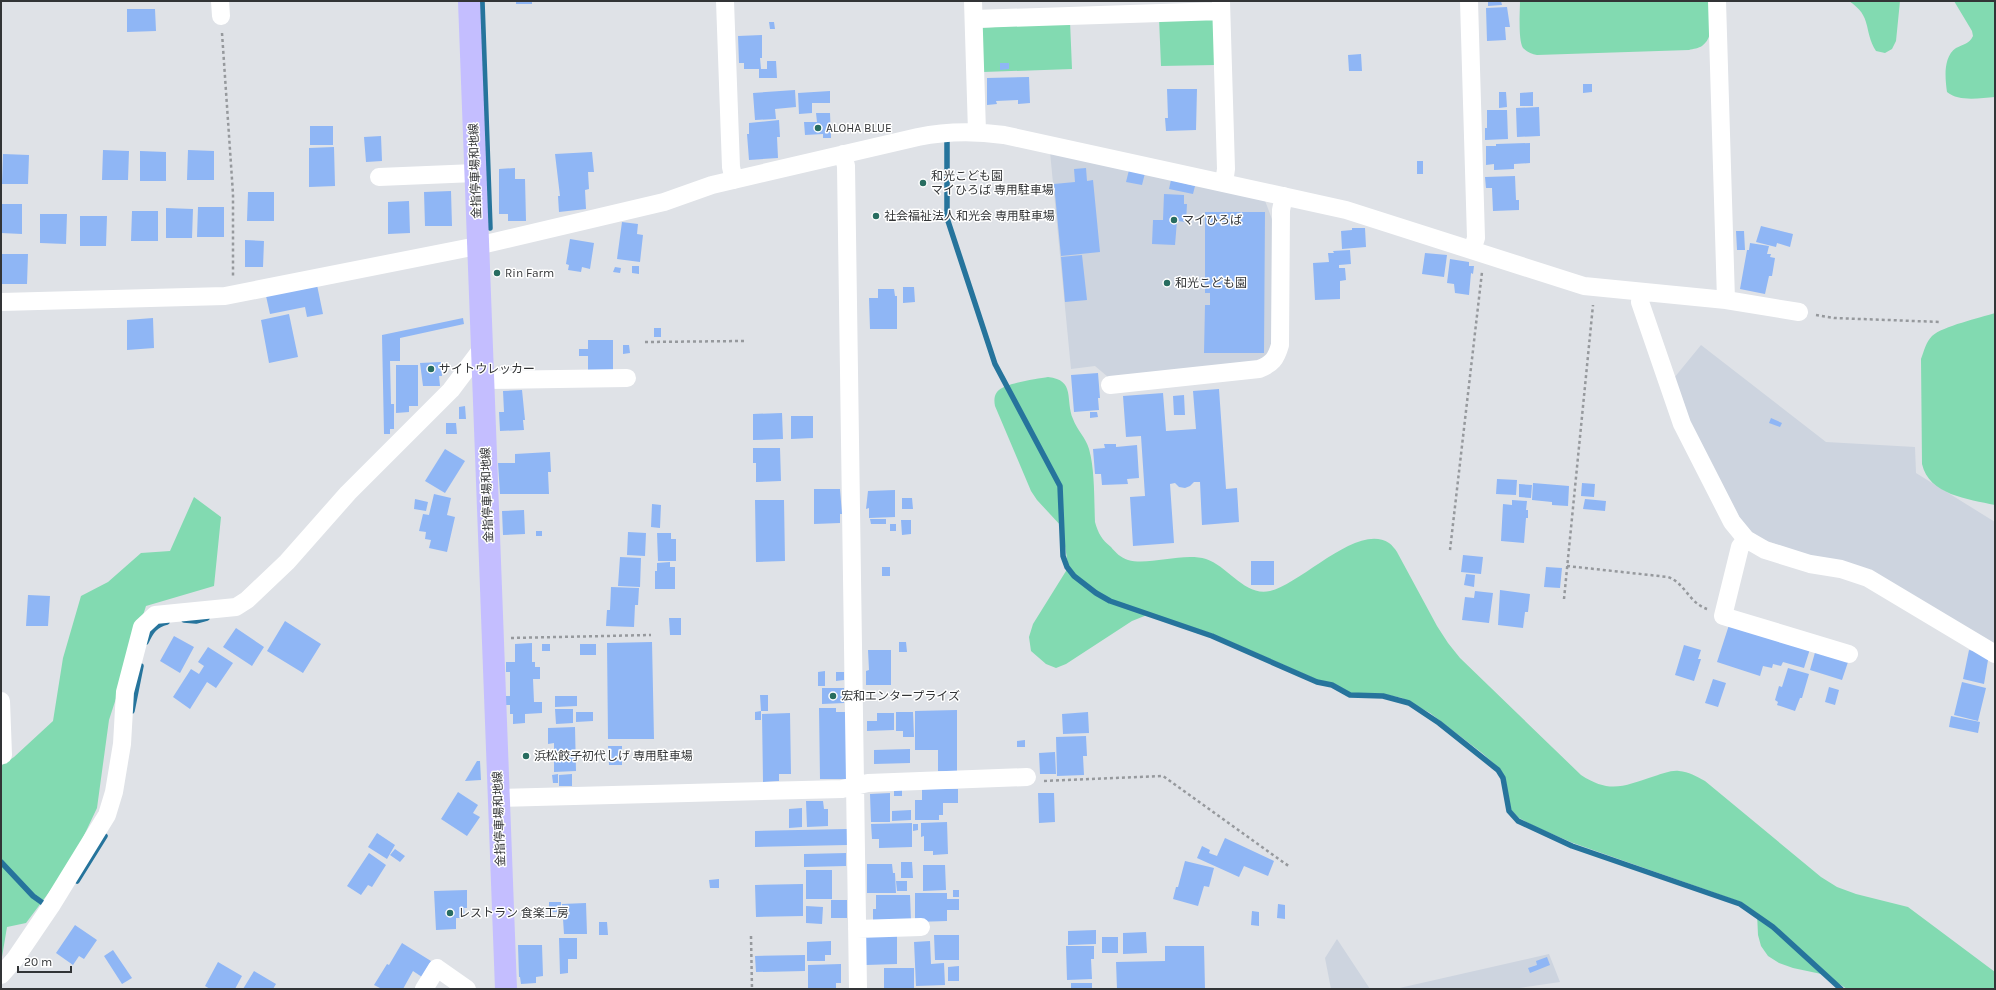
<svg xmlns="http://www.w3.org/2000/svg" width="1996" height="990" font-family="Karla,'Noto Sans JP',sans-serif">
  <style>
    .built { fill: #cdd4df }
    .green { fill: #82dab1 }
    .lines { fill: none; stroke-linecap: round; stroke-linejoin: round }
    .stream { stroke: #26749c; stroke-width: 5.5 }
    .building { fill: #8fb6f5 }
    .path { stroke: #96999d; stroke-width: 2.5; stroke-dasharray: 3 3; stroke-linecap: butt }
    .minor { stroke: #fff; stroke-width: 18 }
    .major { stroke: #c4beff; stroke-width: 22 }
    .poi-dot { fill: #286d60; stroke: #fff; stroke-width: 1.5 }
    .labels { text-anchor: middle; stroke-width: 3; stroke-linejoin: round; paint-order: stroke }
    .poi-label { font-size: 12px; fill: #323436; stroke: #fff; text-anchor: start }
    .street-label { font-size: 12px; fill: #323436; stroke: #fff }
  </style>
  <rect width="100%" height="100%" fill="#dfe2e7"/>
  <!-- built -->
  <path class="built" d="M1050,152l214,46 9,24 -1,122 -2,9 -13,8 -149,16 -13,-11 -24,3z
    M1701,345l125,97 89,5 1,26 79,49v122l-124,-73 -59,-14 -53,-19 -15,-12 -50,-93 -20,-55z
    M1337,939l33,50h-39l-6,-31z
    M1549,954l11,28 -47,7h-118z"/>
  <!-- green -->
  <path class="green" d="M1520,1h191c0,14 4,36 -9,45 -3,2 -9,3 -13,4l-152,5c-5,-1 -10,-3 -14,-7 -5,-8 -3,-36 -3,-47z
    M1849,1h51l-4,40 -4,8 -7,4 -9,-2c-13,-21 -3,-34 -27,-50z
    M1954,1h41v96c-15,1 -36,5 -48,-5 -2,-14 -4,-35 9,-44 8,-4 13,-4 17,-12l-1,-5z
    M1159,18l56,2 1,45 -55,1z
    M1070,21l2,48 -89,3 -1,-44z
    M1995,313v192c-27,-6 -66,-10 -73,-41l-1,-105c3,-8 5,-17 11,-23 11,-10 48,-18 63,-23z
    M1048,377c28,3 17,23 25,42 4,11 13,19 16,30 6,21 5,51 6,73 3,11 7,18 16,25 4,5 10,11 17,13 21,6 55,-8 78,-1 22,7 39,38 64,32 31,-7 88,-69 119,-48 3,2 6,6 8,9l40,74 11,17 12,15 121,117c29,19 43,11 74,1 7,-2 16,-6 24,-5 10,1 17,5 26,10l116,96 16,10 19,7 52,13 87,65v17h-148l-21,-14 -33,-7 -14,-5 -11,-7 -7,-10 -3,-11 -1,-22 -16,-11 -168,-59 -37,-16 -17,-9 -8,-8 -6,-33 -5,-8 -18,-16 -52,-40 -28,-15 -19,-4 -32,-1 -18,-10 -15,-3 -105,-46 -51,-17 -15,-2 -15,6 -66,43 -10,4 -10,-4 -15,-13 -2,-14 4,-13 33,-53 2,-6 -6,-38 -25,-27 -6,-9 -36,-85c-1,-5 -1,-10 2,-14 7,-9 40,-13 51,-15z
    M194,497l27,20 -7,69 -68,20 -37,114 -12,88 -26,55 -45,60 -19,4 -5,30 -1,-1v-190l13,-9 39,-36 10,-63 18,-62 27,-14 33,-29 29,-2z"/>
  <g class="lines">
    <!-- stream -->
    <path class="stream" d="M482,1l8,227
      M947,141v77l48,146 65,122 3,70 4,11 7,9 22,17 14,8 102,35 105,46 15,3 18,10 33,1 26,7 30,20 59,47 5,8 6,33 9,10 54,25 168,58 33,23 68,62
      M184,620l12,1 11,-3
      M146,642c5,-11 9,-17 21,-20
      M132,711l9,-45
      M1,862l32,34 14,10
      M77,881l28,-45"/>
  </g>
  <!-- building -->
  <path class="building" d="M516,1h16v3h-16z
    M1488,1h13l1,4 -14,1z
    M1507,7l3,20h-5l1,13 -19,1 -1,-33z
    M127,9h28l1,22 -29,1z
    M769,22h5l1,7h-5z
    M762,35v23h-2l1,11h-17v-6h-5l-1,-27z
    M1361,54l1,17h-13l-1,-16z
    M767,61h9l1,17h-18v-9h8z
    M1000,63h9v6l-9,1z
    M1029,77l1,26 -12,1v-4l-22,1 1,3 -10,1v-27z
    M1583,84h9v8l-9,1z
    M1167,89h30l-1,41 -30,1 -1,-13h3z
    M795,90l1,17 -21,2 1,10 -21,1 -2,-27z
    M830,91v12h-18v10l-13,1 -1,-21z
    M1499,92h7l1,15 -8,1z
    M1533,92v14h-13v-13z
    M1539,107l1,29 -23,1 -1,-29z
    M1487,110h20l1,29 -23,1v-12h2z
    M816,113h14l1,25h-8v-4l-18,1 -1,-13h13z
    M779,120l1,17h-3l1,21 -29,2 -2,-26h2v-11z
    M310,126h23v19h-23z
    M381,136l1,25 -16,1 -2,-25z
    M1530,143v20l-16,1v5l-20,1v-6l-8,1v-19h10v-2z
    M334,147l1,39 -26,1v-39z
    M103,150l26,1 -1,29h-26z
    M188,150l26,1v29h-27z
    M140,151l26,1v29h-26z
    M592,152l2,20h-6l1,17 -4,1 1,19 -27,3 -1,-16h2l-5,-42z
    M3,154l26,1 -1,29h-26z
    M1417,161h6v13h-6z
    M515,168v11h10l1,42h-18v-7h-9v-45z
    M1086,168l1,13 6,-1 7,72 -39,4 -7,-72 21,-2 -1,-13z
    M1129,170l16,3 -3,12 -16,-3z
    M1515,176l1,24h3v10l-26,1 -1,-23h-6l-1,-11z
    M1171,180l24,6 -2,8 -24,-5z
    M451,191l1,35h-27l-1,-34z
    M248,192h26v29h-27z
    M1164,194l20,1v9h3l-1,18 -9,-1 -2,24 -23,-1 1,-24h10z
    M409,201l1,32 -22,1v-32z
    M1,204h21v30l-21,-1z
    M198,207h26v30h-27z
    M166,208l27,1 -1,29h-26z
    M132,211h26v30h-27z
    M1205,212h60l-1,141h-60l1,-48h5v-12h-5z
    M40,214h27l-1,30 -26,-1z
    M80,216h27l-1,30h-26z
    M622,222l16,2 -1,10 6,1 -3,27 -23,-3z
    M1761,226l32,8 -3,13 -13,-4 -1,4 -20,-5z
    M1352,228h13l1,19 -24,2 -1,-18 11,-1z
    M1736,231h8l1,19h-8z
    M570,239l24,4 -4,26 -8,-2 -1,5 -13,-2 1,-5 -3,-1z
    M245,240l19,1 -1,26h-18z
    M1750,243l19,3 -2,8h4l-1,3 5,1 -3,18h-3l-4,18 -25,-5 7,-39h2z
    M1350,250l1,14 -12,1v3h6l1,12 -6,1v18l-25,1 -2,-37 16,-1 -1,-9h6l-1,-2z
    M1425,253l22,2 -3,22 -22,-3z
    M1,254h27l-1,30h-26z
    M1082,255l5,45 -22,2 -4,-45z
    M1450,259l19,3v4h5l-1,8 -2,-1 -2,22 -14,-2 -1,-9 -7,-1z
    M632,266h7v8l-7,-1z
    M615,267l6,1 -1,5 -7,-1z
    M317,285l6,29 -16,3 -2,-10 -35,7 -4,-18z
    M903,287h11l1,15 -12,1z
    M878,289h16l1,7h2v33h-27l-1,-31h9z
    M289,314l9,43 -29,6 -8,-43z
    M153,318l1,30 -27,2v-30z
    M463,318l1,6 -64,14v23h-10l1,43h3v25h-4v5h-6l-2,-99z
    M654,328h7v9h-7z
    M588,340h25v32l-25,1v-17h-9v-7h9z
    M623,345h6l1,8 -7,1z
    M441,362l1,14h-3l1,10h-17l-3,-23z
    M396,365h22v41h-9v6l-13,1z
    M1098,373l2,25h-2l1,12 -25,2 -3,-37z
    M1219,389l7,100 11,-1 2,34 -37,3 -2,-43h-6l-4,4 -5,2 -6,-1 -4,-4 -5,1 4,59 -41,3 -3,-49 15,-1 -4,-60 -15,1 -3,-41 40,-3 3,38 30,-2 -3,-38z
    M522,390l3,30h-2l1,10 -24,1 -1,-19h5l-1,-21z
    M1184,395l1,20h-11l-1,-19z
    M465,406l1,13h-7v-12z
    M1090,412h7l1,5 -8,1z
    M782,413l1,26 -30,1v-26z
    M791,416h22v22l-22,1z
    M1771,418l11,5 -2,4 -11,-4z
    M446,423h10l1,11h-11z
    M1104,444h12v3l21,-2 2,33 -12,1 1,5 -26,1 -1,-11h-6l-2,-25 12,-1z
    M753,448h27l1,33 -25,1v-19h-3z
    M445,449l20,12 -20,32 -20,-12z
    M550,452l1,20h-3l1,22h-49l-2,-31h17v-9z
    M1497,479l20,1 -1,15 -20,-1z
    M1533,483l36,3 -1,20 -16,-1v-3l-20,-2z
    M1582,483l13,1 -1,13 -13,-1z
    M1519,484l13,1 -1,13 -12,-1z
    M814,489h26l2,25h-2v9l-26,1z
    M895,490v27l-26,1v-10l-3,1 2,-18z
    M434,494l17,4 -4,17 8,2 -8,35 -18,-4 2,-8 -6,-1 1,-7 -7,-1 4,-17 6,1z
    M902,498h10l1,11h-11z
    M415,499l13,3 -2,9 -12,-2z
    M1585,499l21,2 -1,10 -22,-2z
    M755,500h29l1,61 -29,1z
    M1512,500l15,1 -1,9h2v8h-2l-2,25 -23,-2 2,-37 9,1z
    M652,504l9,1 -1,23 -9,-1z
    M524,510l1,24 -22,1 -1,-24z
    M870,519h16v5h-15z
    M901,520h10v14l-9,1z
    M890,524h6v7h-6z
    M536,531h6v5h-6z
    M628,532l18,1 -1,23 -18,-1z
    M657,533h14v6h5v22h-18z
    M1463,555l20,2 -2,17 -20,-2z
    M620,557l21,1 -1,29 -22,-1z
    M1251,561h23v24h-23z
    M670,562v5h5v22h-20v-18h2v-8z
    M882,567h8v9h-8z
    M1546,567l16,1 -2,20 -16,-1z
    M1466,574l9,1 -1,12 -10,-2z
    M611,587l28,1 -1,17h-3l-1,22 -28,-1 1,-16h3z
    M1500,590l30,4 -2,18h-3l-2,16 -25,-3z
    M1475,591l18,2 -4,30 -27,-3 3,-23 9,1z
    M28,595l22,1 -2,30h-22z
    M669,618h12v17h-11z
    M285,621l36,23 -18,29 -36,-22z
    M1729,625l81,24 -6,19 -21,-6 -2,4 -8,-2 -1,4 -9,-2 -3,10 -43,-14z
    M236,628l28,19 -12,19 -29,-19z
    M174,636l20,11 -14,26 -20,-12z
    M652,642l2,97h-46l-1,-96z
    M899,642h7l1,10h-8z
    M532,643v19h3v5h5v12h-7l1,23h8v11l-17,1v9l-12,1v-10h-3v-9h-4v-9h4v-24h-4v-10h9v-18z
    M542,644h8v7h-8z
    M580,644h16v11h-16z
    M1684,645l17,5 -3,9h3l-7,22 -19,-6z
    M208,647l25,16 -17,25 -9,-6 -17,27 -17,-12 18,-28 8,5 5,-8 -6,-4z
    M1816,649l33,10 -7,21 -32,-10z
    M868,650h23v35h-25v-14l3,-1z
    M1969,650l20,4 -5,30 -21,-5z
    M1788,668l21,6 -7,24h-2l-5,13 -18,-6 1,-3 -3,-2 4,-14 3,1z
    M825,671v15h-7v-14z
    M836,672h8v8l-8,1z
    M1713,679l13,4 -8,24 -13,-4z
    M1962,682l24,6 -8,33 -24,-6z
    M1829,687l10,3 -4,15 -10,-3z
    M822,688h22v15l-22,1z
    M760,695h8v16h-7z
    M555,696h22v10l-22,1z
    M819,708h17v4h10l1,67h-27z
    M555,709h18v14l-17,1z
    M957,710v61h-19v-21h-23v-39z
    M761,711v9h-6v-8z
    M576,712h17v9l-17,1z
    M896,712h17l1,25h-11v-6h-7z
    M1088,712l1,21 -26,1 -1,-20z
    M790,713l1,61h-12v7l-16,1 -1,-68z
    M877,713h17v17l-27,1v-10h10z
    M1951,716l29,6 -2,11 -29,-6z
    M575,727l1,44 -22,1v-29l-6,1v-16z
    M1086,736l1,20h-4l1,19 -27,1 -1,-39z
    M1025,740v7h-8v-6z
    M608,746h14v19h-13z
    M910,749v14l-36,1v-14z
    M1055,752l1,22h-16l-1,-21z
    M477,761h3l1,19 -16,1z
    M558,774v9h-5l-1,-8z
    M572,774v12h-13v-11z
    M894,789h8v7h-8z
    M922,789h36v14h-15v12h-4v5h-24v-20h7z
    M458,792l20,13 -5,8 7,4 -13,19 -26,-17z
    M890,793v29h-19l-1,-28z
    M1038,793h16l1,29 -16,1z
    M806,801h17l1,8h4v17l-21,1z
    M802,808v19l-13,1v-19z
    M911,810v10l-19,1v-10z
    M947,822l1,32 -15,1v-4h-9v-15l-3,1v-14z
    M912,823v24l-33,1v-9h-7l-1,-15z
    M913,824h5v6l-5,1z
    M847,829v16l-92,2v-16z
    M377,833l18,12 -8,14 -19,-12z
    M1225,838l49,23 -6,15 -24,-10 -5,11 -42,-19 5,-12 8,4 -1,3 8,3z
    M395,849l10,7 -5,6 -10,-7z
    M369,853l17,12 -14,22 -4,-2 -7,10 -14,-9z
    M846,853v13l-42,1v-13z
    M1185,861l29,7 -5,19 -5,-1 -6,20 -25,-7 3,-12h2z
    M901,862h11l1,16h-12z
    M867,864h25l1,9h2l1,20h-29z
    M923,865h22l1,25 -23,1z
    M806,870h26v29h-26z
    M719,879v9h-9l-1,-8z
    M896,881h11v10h-10z
    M803,884v32l-47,1 -1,-32z
    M467,890v18h-3l1,10h-9v11l-20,1 -2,-39z
    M953,890h6v7h-6z
    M915,893h32v6h12v11h-12v11l-32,1z
    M876,895h34l1,26 -38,1v-13h3z
    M831,900h16v18h-16z
    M549,902h12v10h-12z
    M586,903l1,31h-23l-2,-30z
    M1278,904l7,1v14l-8,-1z
    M806,906l17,1 -1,17 -16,-1z
    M1252,911l7,1v14l-8,-1z
    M599,922h8l1,13h-9z
    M75,925l22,15 -13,19 -5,-3 -6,9 -17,-12z
    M1096,930v14l-28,1v-14z
    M1146,932l1,21 -24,1v-21z
    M934,935h25v25h-24z
    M866,936h31v28l-31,1z
    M1102,937h16v16h-16z
    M559,938h18v21h-9v14l-8,1z
    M831,941v14h-6v6h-18v-19z
    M930,941l1,23 13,-1 1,22 -29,1 -2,-44z
    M402,943l29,18 -9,16 -9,-6 -10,18h-21l-8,-4 13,-21 2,1z
    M518,945h24l1,31 -7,1v6l-15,1 -1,-7h-1z
    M1066,946h28v13h-3l1,20 -25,1z
    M1165,946h39l1,43h-88l-1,-27 49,-1z
    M113,950l19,28 -10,6 -18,-28z
    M805,955v16l-49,1 -1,-16z
    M1547,957l3,8 -20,8 -2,-5 9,-3 -1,-4z
    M218,962l24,14 -7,13h-25l-5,-3z
    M841,964v19h-5v6h-28v-24z
    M959,966v15h-11v-14z
    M884,968h30v21h-30z
    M254,971l22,13 -3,5h-30z
    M1071,983h21v6h-21z"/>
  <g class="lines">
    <!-- path -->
    <path class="path" d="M222,33l11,161v82
      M1816,315l18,3 107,4
      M645,342l99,-1
      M1450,550l32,-278
      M1567,566l101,11c17,6 21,26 39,32
      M1564,599l29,-294
      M511,638l140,-3
      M1044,781l119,-5 127,91
      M751,936l1,53"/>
    <!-- minor -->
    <path class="minor" d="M220,1l1,15
      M725,1l6,166 3,13
      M973,1l4,131
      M1221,1l5,168 -2,14
      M1469,1l7,237 -4,12
      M1717,1l9,299
      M974,19l247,-8
      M843,154l3,12 12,823
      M379,177l96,-4
      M1641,292l-1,10 42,122 50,98 14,17 19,11 45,14 31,5 27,9 127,76
      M1,302l224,-6 252,-50 187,-44 48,-17 206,-48c29,-6 57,-6 86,-2l342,75 238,76 142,14 73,12
      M483,380l144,-2
      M1110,385l149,-16c13,-5 17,-10 21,-24l1,-135 3,-14
      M1746,539l-6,8 -17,69 126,38
      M1,701l2,54
      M498,798l344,-9 26,-6 159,-6
      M857,929l64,-2
      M1,975l14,-16 36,-53 56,-91 7,-23 8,-48 3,-52 17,-65 13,-12 81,-8 11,-7 40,-38 61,-69 103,-103 30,-40
      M424,989l13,-21 30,21"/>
    <!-- major -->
    <path class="major" d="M469,1l37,988"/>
  </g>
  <!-- markers -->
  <g class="poi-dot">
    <circle cx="818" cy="128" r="4"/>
    <circle cx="923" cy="183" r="4"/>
    <circle cx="876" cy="216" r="4"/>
    <circle cx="1174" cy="220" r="4"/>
    <circle cx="497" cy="273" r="4"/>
    <circle cx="1167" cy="283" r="4"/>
    <circle cx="431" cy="369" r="4"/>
    <circle cx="833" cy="696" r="4"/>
    <circle cx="526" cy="756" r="4"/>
    <circle cx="450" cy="913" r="4"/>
  </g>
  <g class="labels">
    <!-- poi labels -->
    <g class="poi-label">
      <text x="826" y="132">ALOHA BLUE</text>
      <text x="931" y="180">和光こども園<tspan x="931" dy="14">マイひろば 専用駐車場</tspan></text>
      <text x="884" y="220">社会福祉法人和光会 専用駐車場</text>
      <text x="1182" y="224">マイひろば</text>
      <text x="505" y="277">Rin Farm</text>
      <text x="1175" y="287">和光こども園</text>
      <text x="439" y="373">サイトウレッカー</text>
      <text x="841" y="700">宏和エンタープライズ</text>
      <text x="534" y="760">浜松餃子初代しげ 専用駐車場</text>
      <text x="458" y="917">レストラン 食楽工房</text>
    </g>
    <!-- street labels -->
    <g class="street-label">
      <text transform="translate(475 171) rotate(-92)" y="4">金指停車場和地線</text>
      <text transform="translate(487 495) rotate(-92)" y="4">金指停車場和地線</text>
      <text transform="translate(499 819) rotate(-92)" y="4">金指停車場和地線</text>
    </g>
  </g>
  <!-- border -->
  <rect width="1996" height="990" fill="none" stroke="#323436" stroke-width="4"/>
  <!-- scale -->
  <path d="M18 966v6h53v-6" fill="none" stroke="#323436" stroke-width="2"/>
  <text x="24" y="966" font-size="12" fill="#323436" stroke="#ffffff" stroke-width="3" paint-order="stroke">20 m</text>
</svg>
